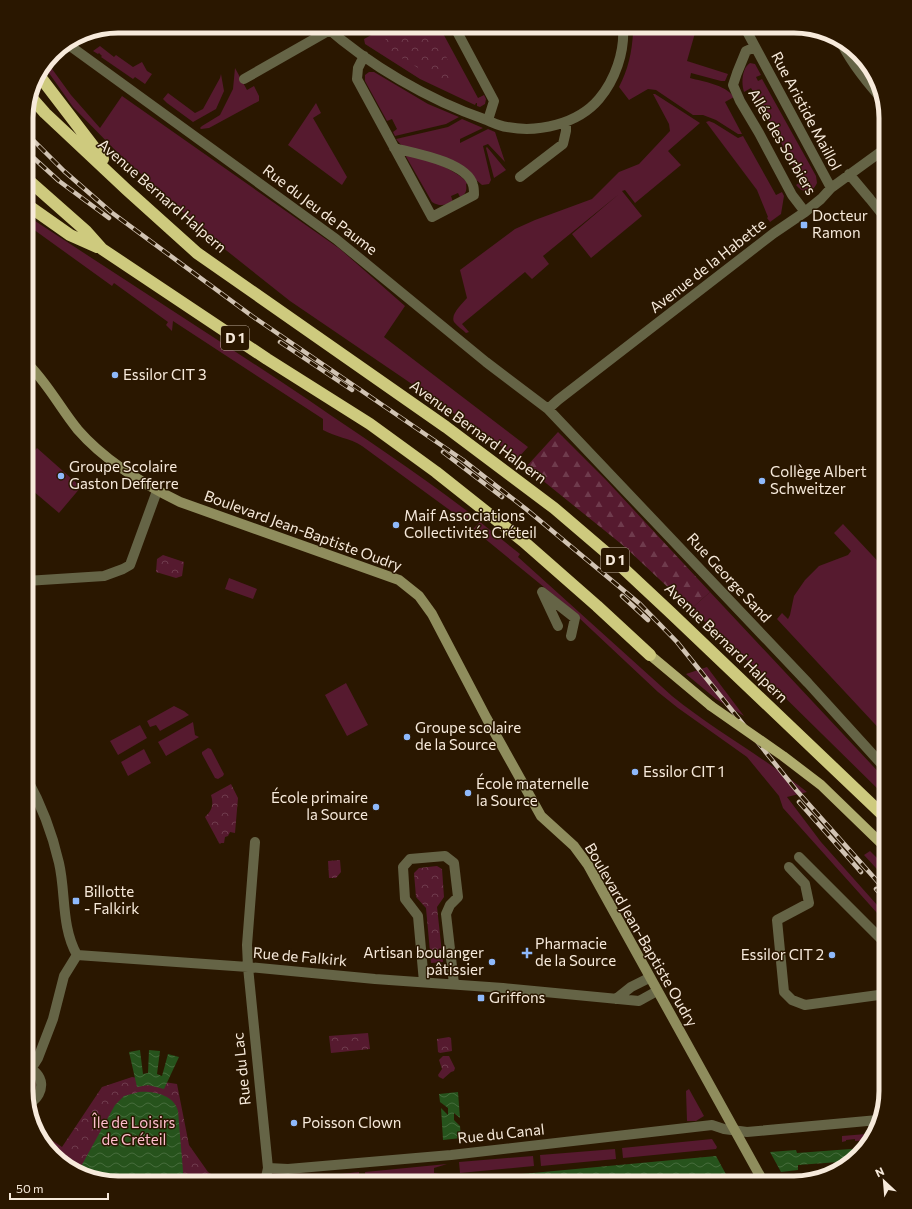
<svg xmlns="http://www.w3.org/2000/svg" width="912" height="1209" font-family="Commissioner,sans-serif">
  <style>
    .green { fill: #561a2f }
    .forest { fill: url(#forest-firs) }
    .park { fill: url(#park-crowns) }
    .water { fill: url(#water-waves) }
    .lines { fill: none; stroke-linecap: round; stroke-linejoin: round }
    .street { stroke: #656446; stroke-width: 10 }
    .secondary { stroke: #8f8d5d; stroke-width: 10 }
    .primary { stroke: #b0ad6e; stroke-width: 10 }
    .highway { stroke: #ceca7e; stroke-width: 12 }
    .rail-casing { stroke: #d1c3b3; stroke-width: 4.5 }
    .rail { stroke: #2a1700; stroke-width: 3; stroke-dasharray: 9; stroke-linecap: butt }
    .primary-bridge { stroke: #b0ad6e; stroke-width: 10 }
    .poi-dot { fill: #8eb9fc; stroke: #2a1700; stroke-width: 1.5 }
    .labels { text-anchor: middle; stroke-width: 3; stroke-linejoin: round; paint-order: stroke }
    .shield { fill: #2a1700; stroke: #baab99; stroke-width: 1 }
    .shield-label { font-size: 14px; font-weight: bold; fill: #f7eadb }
    .street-label { font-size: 15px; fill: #f7eadb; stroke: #2a1700 }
    .poi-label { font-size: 15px; fill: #f7eadb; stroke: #2a1700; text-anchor: start }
    .park-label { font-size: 15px; fill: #fdbdcc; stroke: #2a1700 }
    .rim { fill: none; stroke: #f7eadb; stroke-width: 5 }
  </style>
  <defs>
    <pattern id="forest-firs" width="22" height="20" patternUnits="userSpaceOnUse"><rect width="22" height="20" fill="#561a2f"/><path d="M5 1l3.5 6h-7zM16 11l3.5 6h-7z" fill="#6f3b4d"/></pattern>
    <pattern id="park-crowns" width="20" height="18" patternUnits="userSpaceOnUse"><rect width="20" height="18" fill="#561a2f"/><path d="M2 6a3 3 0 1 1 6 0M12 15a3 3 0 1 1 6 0" fill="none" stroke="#6f3b4d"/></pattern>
    <pattern id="water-waves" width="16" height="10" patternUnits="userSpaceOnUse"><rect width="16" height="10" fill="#26531c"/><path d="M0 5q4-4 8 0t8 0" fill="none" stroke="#466c3c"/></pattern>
  </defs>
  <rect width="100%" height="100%" fill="#2a1700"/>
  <!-- green -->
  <path class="green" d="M388,26h51l39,72 6,-3 2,4 -1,5 -5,3 -3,-1v-3h-1l-1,2 -55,-26 -55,-35 -1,-5z
    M649,26h48l-10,35 41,13 -3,7h-4l-30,-8 -1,5c14,4 34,6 44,19l-9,5 17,32h-4l-22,-14 -13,-5h-10l-37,-25 -8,-1 -19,11 -10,-13c9,-17 13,-35 14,-54z
    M100,46l14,11 2,-2 17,12 9,-5 5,9 5,3 -7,10 -10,-7 -2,2 -32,-22 1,-1 -3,-3 -1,1 -5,-3z
    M47,62l24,33 29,33 22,-32 218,153 65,57 -21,31 144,110 -10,11 -109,-76 -119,-81 -78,-62 -97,-89 -42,-43 -29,-41z
    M750,63l5,1 6,11 -5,2 2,4 4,-2 54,97 1,7c-5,11 -14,11 -21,2l6,-4 -51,-93 -7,4c-3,-9 -2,-24 6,-29z
    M235,68l12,22 7,-4 5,10v5l-50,27 -8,1 -1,-1 2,-2 18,-11 13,-26z
    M369,72h5l54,32 31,13 -13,7 -51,12 -2,-4 4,-3 -5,-10 -5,2 -22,-40v-6z
    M221,74l3,17 -8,18 -23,13 -26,-19 -4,-4 5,-6 27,20 8,-4 17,-31z
    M653,94h2l45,29 -32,28 13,14 -46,38 -10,-13 -3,1 20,25 -51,42 -19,-24 47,-40 -76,62 6,8 -17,15 -7,-7 -63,52 7,8 -3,1c-3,-3 -9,-7 -12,-11 -4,-8 9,-19 13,-24l-7,-28 55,-41 20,-9 57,-21 27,-27 20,-8 31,-33 -1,-7z
    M316,103l5,10 -8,5 34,59 -5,8 -54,-40z
    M462,119l21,9 -23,11v4l28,-14 7,3 10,30 -17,-18 -5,2 8,34 -2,4 -7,1 -15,-13 -65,-26 -6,-7 52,-12z
    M709,121l5,2 24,15 5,-2 33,59 6,-3 2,4 -3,18 -11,8 -3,-4 1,-1 -11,-27 -51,-68z
    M487,147l19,23 -12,8 -8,-30z
    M404,153c23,7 47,13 64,30l-2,1c1,7 0,10 -6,13l-2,-4 -7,3 2,6c-8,3 -13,5 -21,0z
    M26,215c94,62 190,123 284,186 54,37 109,73 161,113l-5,8 -104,-76c-12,-8 -27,-9 -39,-16v-11l-150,-98 -1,10 -6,-6 2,-3 -54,-39 -2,3 -86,-62z
    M37,448l44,39 -22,26 -33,-28v-24z
    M480,522l40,32 -2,3 154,139c43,35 92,61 135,96l-20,5 34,45 65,73v8l-103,-115 -4,-12 -32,-39 -69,-49 -20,-16 -97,-91 -88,-72z
    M843,524l43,46v166l-109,-117 5,-6 6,6 2,-4 4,-19 11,-16 14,-14 29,-11 3,-4 -17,-18z
    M229,578l28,11 -4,10 -28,-10z
    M710,592l176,188v17l-132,-130 -63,-58z
    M707,667l37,49 -28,-17 -30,-25z
    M346,683l22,42 -21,11 -22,-41z
    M174,706l10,5 5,4 -29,16 -4,-6 -6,2 -3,-6z
    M193,722l2,13 4,2 -33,19 -8,-14z
    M140,725l7,13 -29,17 -8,-14z
    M208,748l3,1 13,25 -1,2 -5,3 -3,-1 -13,-24v-2z
    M144,749l7,14 -23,13 -7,-14z
    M870,851l16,16v12l-22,-24z
    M689,1089l15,27 -8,5h-9l-1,-30z
    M866,1134v6l-11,1v-2l-9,1v1l-4,1v-6z
    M712,1139l5,8 -1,2 -93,9 -1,-10z
    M615,1149l1,10 -75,7 -1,-11z
    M533,1156l1,10 -74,7 -1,-11z
    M447,1164l-13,4v5l14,2 -82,7 -1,-10z
    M359,1172v11h-84l1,-2z"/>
  <!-- forest -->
  <path class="forest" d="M558,432l48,48 104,112 -19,17 -66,-62 -99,-80z"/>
  <!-- park -->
  <path class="park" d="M403,26h31l20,50 -11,7 -58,-35 1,-15 11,-6z
    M163,555l21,7 -2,14 -6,2 -20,-6 1,-13z
    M231,784l7,14 -3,35 -5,-1 -2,4 -3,1 -1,6h-3l-1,1 -1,-1 -14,-26c7,-6 9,-13 6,-22z
    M340,860l1,12 -5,6h-7l-1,-17z
    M437,866l5,3 2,28 -7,10 6,55 -12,1 -5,-55 -10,-11 -2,-24 5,-5z
    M368,1033l2,16 -39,4 -2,-17z
    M449,1037l2,1 1,13 -12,2 -2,-1 -1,-13z
    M443,1056h6l6,12 -1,3 -3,1 -8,7 -4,-2 -1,-2 4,-6 -3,-9z
    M132,1077l45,7 12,61 19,27 10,6 30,-3 1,8h-132l-45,-12 -31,-29 -3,-11 24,16 40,-60z"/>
  <!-- water -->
  <path class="water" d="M140,1050l3,24 5,-1 1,-23 11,1 -3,23 5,2 6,-22 11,3 -15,32 -16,-4 -11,2 -8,-35z
    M139,1092c15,-1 35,3 39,19l6,72h-67l-36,-10 1,-1 -3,-2 36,-65 9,-9z
    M458,1092l2,26 -6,-5v7l6,6 1,12 -18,2 -2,-32 7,7v-7l-8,-6 -1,-8z
    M864,1148l-12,13 -54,4v5l-17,2 -11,-20 26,-2 1,3z
    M716,1156l12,22 -48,5h-256z"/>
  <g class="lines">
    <!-- street -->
    <path class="street" d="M325,26c44,39 104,74 159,93 8,3 15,7 23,8 31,6 71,-3 92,-28 16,-19 26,-47 24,-73
      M454,26l40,75 -6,19
      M744,26l87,162
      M839,38c10,22 25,41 41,59
      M66,43l270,196 150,123 62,47 260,274 78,86
      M755,47l-9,4 -9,22 -4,12 7,16 19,32 33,62 13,17
      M364,56l-6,12 -1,11 75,138 42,-22c0,-3 0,-7 -1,-10 -6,-23 -59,-32 -79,-37
      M244,79l86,-49 1,-4
      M849,174l21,25 16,20
      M520,177l43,-33 3,-13v-9
      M548,409l10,-9 216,-167 31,-21 16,-13 10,-11 55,-40
      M26,581l78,-5 19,-7 7,-4 27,-74
      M542,592l33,26 -4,18
      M543,594l15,32
      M26,777c15,27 26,55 33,86 7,30 2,64 18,92
      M255,842l-8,103 1,22 20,201 -2,9v6
      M799,857l87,87
      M789,867l16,17 4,19 -32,17 7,72 8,8 13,5 81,-11
      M77,955l171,12 127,12 128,9 136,13 18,-10
      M424,982l-6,-66 -13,-17 -2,-32 7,-8 35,-3 9,7 4,34 -8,8 -4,9 8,70
      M616,999l15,-12 18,-9
      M26,1067c19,6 20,26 4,36
      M31,1069l7,-11 15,-39 11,-43 13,-21
      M268,1168l20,1 163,-14 261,-30 12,4 23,3 131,-12"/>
    <!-- secondary -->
    <path class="secondary" d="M26,362c21,20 34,46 52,68 27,31 65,54 102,72l219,78 20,16 13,18 55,105 54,97 33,30 14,19 176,318"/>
    <!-- primary -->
    <path class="primary" d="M650,655l61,51"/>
    <!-- highway -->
    <path class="highway" d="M38,74l65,85
      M30,96l15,17 82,77 70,63 249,174 108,81 55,47 62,58 215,205
      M26,178l60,53 16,18 165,110 103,65 66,48 87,69 74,65 53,49
      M26,204l44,31 27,12"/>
    <!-- rail casing -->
    <g class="rail-casing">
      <path id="rail" d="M26,133l38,38 47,41 141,104 211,144 63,49 114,95 37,38 120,149 89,100
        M26,151l33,30 50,37
        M280,342l72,48
        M443,452l59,45
        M622,596l26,24
        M799,802l62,70
        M876,889l10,11"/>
    </g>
    <!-- rail -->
    <use href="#rail" class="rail"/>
    <!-- primary-bridge -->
    <path class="primary-bridge" d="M711,706l72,50 38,29 65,63"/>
  </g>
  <!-- markers -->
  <g class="poi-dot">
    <rect x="800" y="221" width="8" height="8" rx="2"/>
    <circle cx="115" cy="375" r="4"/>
    <circle cx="61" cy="476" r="4"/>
    <circle cx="762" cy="481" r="4"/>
    <circle cx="396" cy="525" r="4"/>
    <circle cx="407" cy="737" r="4"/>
    <circle cx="635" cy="772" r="4"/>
    <circle cx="468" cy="793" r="4"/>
    <circle cx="376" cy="807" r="4"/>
    <rect x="72" y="897" width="8" height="8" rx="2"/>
    <path d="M525 947h4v4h4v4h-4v4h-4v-4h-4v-4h4z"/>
    <circle cx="832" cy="955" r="4"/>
    <circle cx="492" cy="962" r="4"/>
    <rect x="477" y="994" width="8" height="8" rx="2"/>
    <circle cx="294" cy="1123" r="4"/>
  </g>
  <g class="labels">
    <!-- shield labels -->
    <g class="shield">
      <rect x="221" y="326" width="28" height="24" rx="3"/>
      <rect x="601" y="548" width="28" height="24" rx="3"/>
    </g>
    <g class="shield-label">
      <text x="235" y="343">D 1</text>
      <text x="615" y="565">D 1</text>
    </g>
    <!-- street labels -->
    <g class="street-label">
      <text transform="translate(806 111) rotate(62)" y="5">Rue Aristide Maillol</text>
      <text transform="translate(782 142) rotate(60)" y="5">Allée des Sorbiers</text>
      <text transform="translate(162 196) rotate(41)" y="5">Avenue Bernard Halpern</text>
      <text transform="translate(320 210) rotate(37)" y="5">Rue du Jeu de Paume</text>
      <text transform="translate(708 266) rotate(-38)" y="5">Avenue de la Habette</text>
      <text transform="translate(478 432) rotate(36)" y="5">Avenue Bernard Halpern</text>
      <text transform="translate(303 531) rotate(20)" y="5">Boulevard Jean-Baptiste Oudry</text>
      <text transform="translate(729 578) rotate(47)" y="5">Rue George Sand</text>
      <text transform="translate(726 643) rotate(44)" y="5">Avenue Bernard Halpern</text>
      <text transform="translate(641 935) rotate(60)" y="5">Boulevard Jean-Baptiste Oudry</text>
      <text transform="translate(300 957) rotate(5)" y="5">Rue de Falkirk</text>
      <text transform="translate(242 1069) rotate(-96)" y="5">Rue du Lac</text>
      <text transform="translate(501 1134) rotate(-6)" y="5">Rue du Canal</text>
    </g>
    <!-- poi labels -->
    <g class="poi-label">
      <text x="812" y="221">Docteur<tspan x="812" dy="17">Ramon</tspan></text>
      <text x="123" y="380">Essilor CIT 3</text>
      <text x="69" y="472">Groupe Scolaire<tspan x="69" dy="17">Gaston Defferre</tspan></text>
      <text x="770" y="477">Collège Albert<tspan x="770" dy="17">Schweitzer</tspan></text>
      <text x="404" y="521">Maif Associations<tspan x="404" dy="17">Collectivités Créteil</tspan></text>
      <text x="415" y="733">Groupe scolaire<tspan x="415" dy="17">de la Source</tspan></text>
      <text x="643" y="777">Essilor CIT 1</text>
      <text x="476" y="789">École maternelle<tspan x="476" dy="17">la Source</tspan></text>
      <text x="368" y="803" text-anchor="end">École primaire<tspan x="368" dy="17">la Source</tspan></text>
      <text x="84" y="897">Billotte<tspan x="84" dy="17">- Falkirk</tspan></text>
      <text x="535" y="949">Pharmacie<tspan x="535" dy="17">de la Source</tspan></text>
      <text x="484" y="958" text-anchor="end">Artisan boulanger<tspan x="484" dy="17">pâtissier</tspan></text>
      <text x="824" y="960" text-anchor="end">Essilor CIT 2</text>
      <text x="489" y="1003">Griffons</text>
      <text x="302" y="1128">Poisson Clown</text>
    </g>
    <!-- park labels -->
    <g class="park-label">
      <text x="134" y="1128">Île de Loisirs<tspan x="134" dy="17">de Créteil</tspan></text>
    </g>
  </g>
  <!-- crop -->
  <path d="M0 0H912V1209H0ZM118 33H794A85 85 0 0 1 879 118V1091A85 85 0 0 1 794 1176H118A85 85 0 0 1 33 1091V118A85 85 0 0 1 118 33Z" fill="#2a1700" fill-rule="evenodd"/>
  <path class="rim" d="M118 33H794A85 85 0 0 1 879 118V1091A85 85 0 0 1 794 1176H118A85 85 0 0 1 33 1091V118A85 85 0 0 1 118 33Z"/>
  <!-- north arrow -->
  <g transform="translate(884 1181) rotate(334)" stroke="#2a1700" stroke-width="3" paint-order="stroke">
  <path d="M0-3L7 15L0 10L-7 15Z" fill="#f7eadb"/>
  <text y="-6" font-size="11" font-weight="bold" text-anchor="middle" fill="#f7eadb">N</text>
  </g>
  <!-- scale -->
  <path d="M10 1193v6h98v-6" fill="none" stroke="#f7eadb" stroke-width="2"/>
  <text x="16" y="1193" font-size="12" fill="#f7eadb" stroke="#2a1700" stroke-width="3" paint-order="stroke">50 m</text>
</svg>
